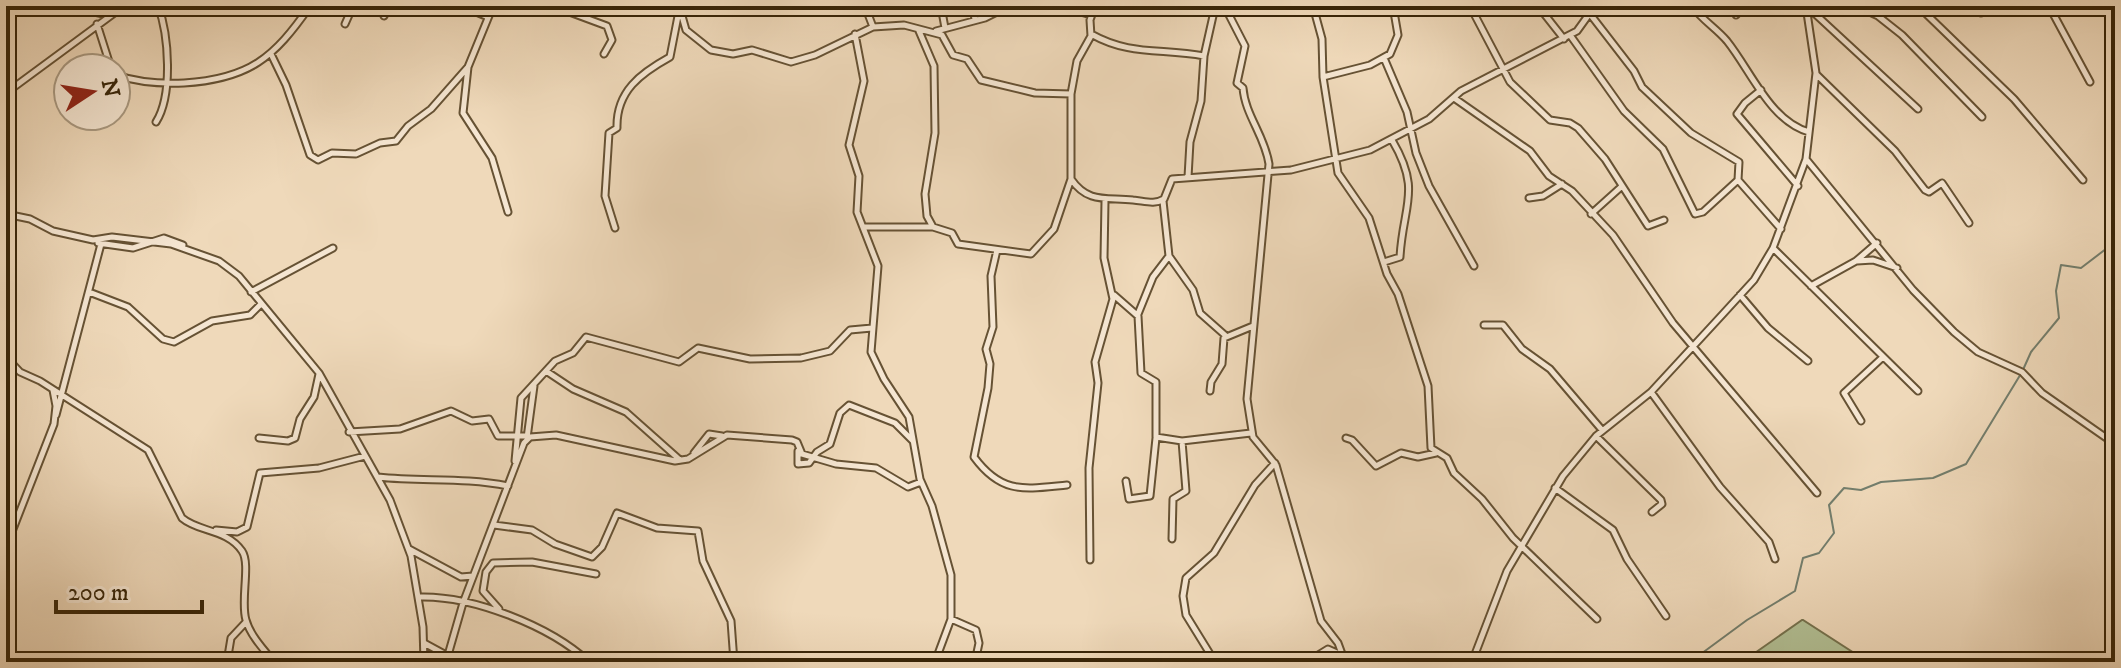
<svg xmlns="http://www.w3.org/2000/svg" width="2121" height="668" font-family="'IM FELL DW Pica',serif">
  <style>
    .green { fill: #b2c095; stroke: #75724e; stroke-width: 2 }
    .lines { fill: none; stroke-linecap: round; stroke-linejoin: round }
    .stream { stroke: #737e6d; stroke-width: 2 }
    .minor-casing { stroke: #665234; stroke-width: 9 }
    .minor { stroke: #f5e6d2; stroke-width: 5 }
  </style>
  <rect width="100%" height="100%" fill="#efd9ba"/>
  <filter id="stains"><feTurbulence type="fractalNoise" baseFrequency=".0025" numOctaves="4"/><feColorMatrix values="0 0 0 0 .2 0 0 0 0 .09 0 0 0 0 .02 0 0 0 .5 -.17"/></filter>
  <radialGradient id="worn" r=".72"><stop offset=".6" stop-color="#630" stop-opacity="0"/><stop offset="1" stop-color="#630" stop-opacity=".3"/></radialGradient>
  <!-- green -->
  <path class="green" d="M1802,620h1l65,42h-126z"/>
  <g class="lines">
    <!-- stream -->
    <path class="stream" d="M1690,662l57,-42 48,-29 8,-33 16,-5 15,-20 -5,-28 15,-17 17,2 20,-8 52,-4 33,-14 56,-92 9,-20 28,-34 -3,-27 5,-26 20,3 34,-26"/>
    <!-- minor casing -->
    <g class="minor-casing">
      <path id="minor" d="M67,6l41,9
        M462,6l26,11
        M493,6l-25,61 -5,46 29,45 16,54
        M553,6l54,20 5,14 -8,14
        M865,6l8,21
        M941,6l4,22
        M973,6l2,14
        M1060,6l31,9
        M1095,6l-5,14 1,16 -14,25 -6,33v85c17,25 36,18 62,21 12,1 21,5 31,-1l8,-20 119,-9 79,-20 59,-31 32,-28 116,-60 18,-25
        M1214,6l14,7 17,33 -8,37 6,5c2,27 22,48 26,76l-22,235 6,38 23,28 45,156 17,22 7,19
        M1313,6l9,33 1,38 15,96 31,45 18,56 11,20 30,92 3,62 16,10 7,15 28,26 31,39 84,81
        M1470,6l40,76 40,38 20,3 8,5 27,31 43,67 16,-6
        M1538,6l26,33
        M1692,6c10,14 24,22 35,35 24,30 43,80 82,91
        M1773,6l34,7
        M1856,6l22,10 24,19 80,82
        M1918,6l96,93 69,81
        M1974,6l7,7
        M2049,6l41,76
        M680,9l6,21 25,20 22,4 19,-4 39,12 24,-7 58,-28 31,-2 38,10 11,20 14,4 14,21 54,13 36,1
        M1813,12l105,97
        M1590,14l44,57 8,16 49,46 48,29 -1,18
        M1736,15l9,-9
        M384,16l5,-10
        M97,24l14,44
        M345,24l8,-18
        M919,31l15,35 1,67 -10,61 2,22 6,11 19,6 6,11 73,10 23,-25 17,-50
        M936,31l49,-13 24,-12
        M855,34l9,47 -15,64 10,31 -2,36 21,54 -7,86 13,27 25,38 11,62 12,27 19,69v44l-16,43
        M1091,34c39,22 70,14 113,22
        M1570,35l54,76 39,38 32,65 8,-2 35,-32 43,49
        M271,54l15,31 24,70 8,5 14,-7 24,1 24,-11 16,-2 12,-15 23,-17 37,-42
        M1384,58l23,54 9,41 13,33 45,80
        M1816,74l79,77 30,39 4,2 13,-9 27,40
        M116,75c21,7 45,9 68,8 65,-4 90,-25 126,-77
        M1323,77l47,-12 20,-11 8,-19 -5,-29
        M1761,90l-16,13 -8,11 61,72
        M6,93l118,-87
        M1454,98l76,53 19,25 23,15 41,44 60,88 144,170
        M156,122c17,-27 13,-87 2,-116
        M1806,159l107,131 41,42 24,20 44,20 20,21 73,51
        M1188,177l2,-35 11,-41 3,-45 11,-49
        M1529,198l14,-2 19,-12
        M1163,201l6,55 24,34 7,23 26,23
        M6,214l24,5 23,12 40,9 19,-3 59,7 48,17 20,15 80,97 71,127 21,56 12,71 1,35
        M1591,214l30,-27
        M863,227h70
        M615,228l-10,-32 4,-63 8,-5c-1,-37 24,-55 53,-71l8,-41
        M98,243l35,5 31,-10 19,7
        M1773,248l145,143
        M997,250l-6,26 2,51 -7,22 4,15 -2,24 -14,69c28,38 51,32 93,28
        M1857,261l16,-1 24,8
        M1384,262l16,-5c3,-53 22,-66 -8,-117
        M1811,286l45,-25 21,-18
        M89,292l39,15 35,32 11,3 38,-21 38,-6 11,-11
        M251,292l82,-44
        M1114,295l24,21 3,57 15,9v55l26,4 69,-8
        M1740,295l28,33 40,33
        M1138,314l15,-37 16,-21
        M1484,325h19l19,24 28,20 52,61
        M6,357l14,15 20,9 108,69 34,68c16,14 45,11 60,33 9,13 -2,50 4,69 4,15 18,30 28,42
        M546,371l27,18 53,23 54,48
        M1210,391l1,-9 11,-18 2,-26 29,-12
        M1651,392l69,95 49,55 6,17
        M56,415l45,-171
        M1861,421l-17,-28 39,-36
        M349,432l51,-3 51,-18 21,10 17,-2 9,17h30
        M1596,436l65,64 1,4 -10,8
        M259,438l29,3 7,-3 5,-19 14,-22 5,-23
        M527,438l7,-52
        M1346,438l6,2 24,26 25,-13 17,4 18,-4
        M798,451v13l11,-1 8,-11 13,-8 10,-31 9,-8 46,18 18,18
        M694,453l15,-19 13,2
        M515,461l6,-63 34,-37 18,-8 13,-16 93,25 19,-14 52,11 51,-1 29,-7 20,-21 22,-2
        M378,477c45,5 84,0 130,9
        M1126,481l3,18 21,-3 6,-58
        M1555,488l58,42 14,29 39,57
        M494,525l38,5 23,14 37,13 10,-10 15,-34 40,15 41,3 5,30 28,60 3,41
        M216,530l21,2 10,-5 13,-54 59,-5 46,-12
        M1172,539l1,-40 13,-8 -4,-50
        M6,547l48,-123 2,-18 -3,-16
        M409,549l52,28 12,-1
        M1090,560l-1,-92 9,-85 -3,-21 18,-63 -9,-41 1,-57
        M418,597c54,-2 132,29 171,65
        M499,609l-16,-18 3,-19 7,-9 39,-1 64,12
        M951,619l25,11 3,13 -4,19
        M424,643l35,19
        M939,656l16,6
        M227,662l4,-24 15,-16
        M446,662l17,-59 61,-160 6,-6 26,-2 119,26 13,-2 39,-24 65,5 5,2 5,12 34,10 40,4 32,19 13,-5
        M467,662h5
        M1215,662l-29,-47 -3,-19 3,-18 28,-25 41,-68 20,-22
        M1235,662l26,-5 13,5
        M1307,662l21,-13 29,13
        M1472,662l35,-91 56,-95 33,-40 55,-44 71,-77 32,-35 19,-32 33,-89 10,-86 -10,-67"/>
    </g>
    <!-- minor -->
    <use href="#minor" class="minor"/>
  </g>
  <!-- margin -->
  <rect width="2121" height="668" fill="none" stroke="#efd9ba" stroke-width="32"/>
  <rect x="8" y="8" width="2105" height="652" fill="none" stroke="#382508" stroke-width="4"/>
  <rect x="16" y="16" width="2089" height="636" fill="none" stroke="#382508" stroke-width="2"/>
  <!-- north arrow -->
  <g transform="translate(92 92) rotate(78)"><circle r="38" fill="#f5e6d2" stroke="#a99981" stroke-width="2"/>
  <path d="M0-6L14 30L0 20L-14 30Z" fill="#8f2418"/>
  <text y="-12" font-size="22" font-weight="bold" text-anchor="middle" fill="#382508">N</text>
  </g>
  <!-- scale -->
  <path d="M56 600v12h146v-12" fill="none" stroke="#382508" stroke-width="4"/>
  <text x="68" y="600" font-size="24" fill="#382508" stroke="#f5e6d2" stroke-width="6" paint-order="stroke">200 m</text>
  <rect width="100%" height="100%" filter="url(#stains)"/>
  <rect width="100%" height="100%" fill="url(#worn)"/>
</svg>
